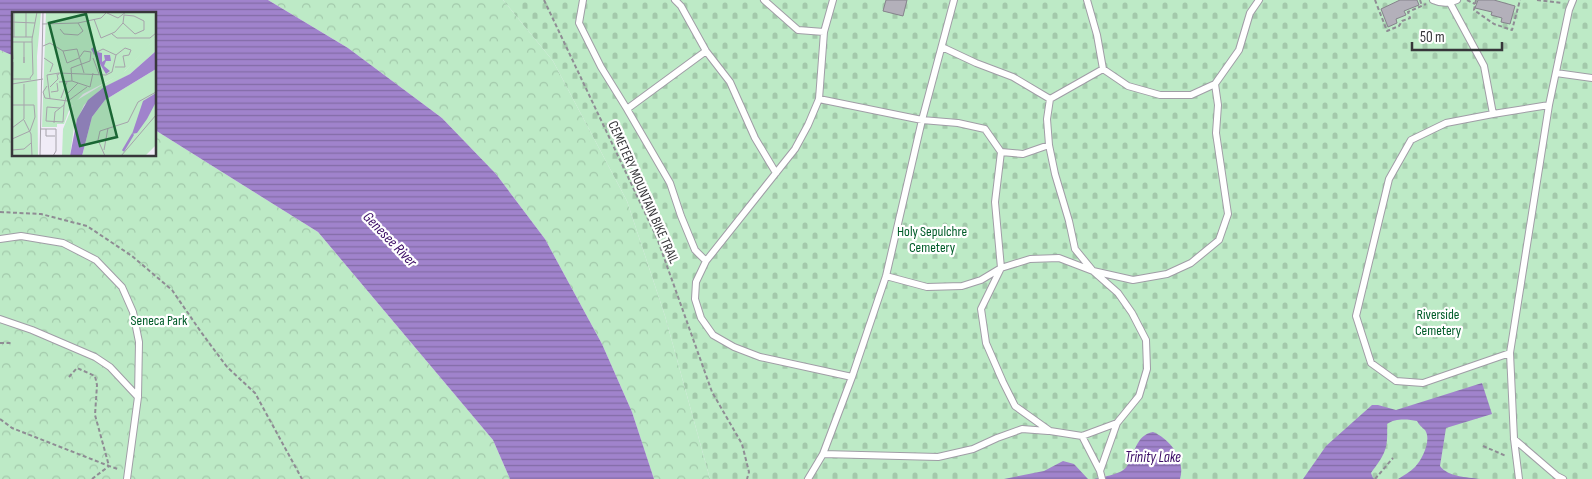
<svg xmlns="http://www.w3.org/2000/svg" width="1592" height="479" font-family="'Sofia Sans Condensed',sans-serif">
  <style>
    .forest { fill: url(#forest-crowns) }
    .cemetery { fill: url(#cemetery-stones) }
    .water { fill: url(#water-rules) }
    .building { fill: #b3b0ba; stroke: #85828b }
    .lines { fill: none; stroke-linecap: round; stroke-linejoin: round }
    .service-casing { stroke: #a09da6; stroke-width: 8 }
    .path { stroke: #8f8c94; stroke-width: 2; stroke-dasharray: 4 2.5; stroke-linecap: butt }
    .service { stroke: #fff; stroke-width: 6 }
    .labels { text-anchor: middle; stroke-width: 4.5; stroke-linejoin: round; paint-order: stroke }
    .street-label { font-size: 14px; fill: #37363a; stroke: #fff }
    .park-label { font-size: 14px; fill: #015c29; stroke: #fff }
    .water-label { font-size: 15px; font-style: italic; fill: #3b0c65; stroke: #fff }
    .inset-river { fill: none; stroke: #a083cc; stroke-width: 2.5 }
    .inset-road { fill: none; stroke: #a6a3ab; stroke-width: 1 }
    .view { fill: #1a6634; fill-opacity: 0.15; stroke: #1a6634; stroke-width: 2.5 }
    .inset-edge { fill: none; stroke: #37363a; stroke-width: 2.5 }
  </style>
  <defs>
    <pattern id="forest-crowns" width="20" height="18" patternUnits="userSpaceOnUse" patternTransform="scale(1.25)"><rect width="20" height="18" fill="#bdeac6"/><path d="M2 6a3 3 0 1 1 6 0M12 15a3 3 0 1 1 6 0" fill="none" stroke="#a3c9ab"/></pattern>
    <pattern id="cemetery-stones" width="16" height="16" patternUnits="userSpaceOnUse" patternTransform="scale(1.25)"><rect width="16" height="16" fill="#bdeac6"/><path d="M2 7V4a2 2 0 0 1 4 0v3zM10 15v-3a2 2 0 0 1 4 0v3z" fill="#a3c9ab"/></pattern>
    <pattern id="water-rules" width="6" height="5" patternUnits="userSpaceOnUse" patternTransform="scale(1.25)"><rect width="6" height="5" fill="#a083cc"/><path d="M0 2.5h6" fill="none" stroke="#836ca7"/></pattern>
  </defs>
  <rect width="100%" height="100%" fill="#f0ecf7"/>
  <!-- forest -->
  <path class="forest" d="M268,0h235l50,61 74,140 38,115 45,163h-56l-22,-67 -30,-68 -57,-105 -49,-65 -54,-56 -94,-70z
    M0,50l14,6v99h141v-25l163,102 175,208 17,39h-510z"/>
  <!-- cemetery -->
  <path class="cemetery" d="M503,0h1089v479h-882l-45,-163 -38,-115 -74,-140z"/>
  <!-- water -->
  <path class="water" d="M0,0h268l80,48 94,70 54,56 49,65 57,105 30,68 22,67h-144l-17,-39 -175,-208 -163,-102v-116h-141v42l-14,-6z
    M1482,383l10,31 -46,14 -6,38c8,11 27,11 40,13h-82c6,-4 12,-7 17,-12 7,-7 17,-27 10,-37 -3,-3 -6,-5 -8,-9 -9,-2 -22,-3 -30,3 1,25 -1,29 -16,49l2,5 2,1h-72l23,-33 46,-41h6l18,5z
    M1153,432c17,7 33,28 27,47h-86c9,-2 29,-5 33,-13 8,-13 9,-31 26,-34z
    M1063,461l11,3 14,15h-84l40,-8z"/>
  <!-- building -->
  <path class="building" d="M886,0h21l-4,16 -20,-5z
    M1400,0h17l2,5 -15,6 2,4 -10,4 1,4 -9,4 -7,-18z
    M1478,0h16l21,6 -5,18 -9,-2 1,-4 -11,-3 1,-3 -17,-4z"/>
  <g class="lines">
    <!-- service casing -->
    <g class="service-casing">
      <path id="service" d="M583,0l-4,23 22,44 26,42 43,74 11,33 14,34 11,11
        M675,0l6,6 25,45 24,31 25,56 21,35
        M764,0l34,30 26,2
        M833,0l-9,32 -5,67 -11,26 -13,24 -89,112 -10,21 -1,17 6,19 12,17 21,12 26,10 92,20
        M1087,0l10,35 6,34
        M1433,0c9,4 16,4 24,0
        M1450,3l34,63 9,48 56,-9
        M942,47l34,16 37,14 37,22
        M1556,73l36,5
        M819,99l103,21 36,3 27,6 16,23 -6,50 6,66 -20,41 5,34 17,39 12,24 35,25 32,5 35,-13 22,-27 8,-27 -1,-29 -14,-27 -14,-20 -25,-22 -18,-22 -6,-28 -14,-47 -6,-29 -2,-26 3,-20 53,-30 25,17 32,9h31l24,-11 24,-34 11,-37 9,-13
        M627,109l79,-58
        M1493,114l-47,9 -35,17 -22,39 -33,137 15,47 25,18 27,2 87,-30
        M1001,152l22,2 26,-9
        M0,239l21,-3 42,7 33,17 26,27 11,25 6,30 -1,55 -11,82
        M886,276l41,11 35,-1 19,-6 20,-12 29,-9 29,-1 34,13 40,9 34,-6 24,-11 28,-23 9,-26 -12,-81 2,-28 -3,-21
        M0,319l32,11 63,27 15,10 28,30
        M1082,436l18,35 2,8
        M1514,439l43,37 6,3
        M823,454l115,3 35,-8 24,-11 25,-9 26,2
        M1100,471l17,-48
        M808,479l15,-25 29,-77 34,-101 36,-156 32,-120
        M1519,479l-5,-40 -4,-86 39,-248 20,-95 4,-10"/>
    </g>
    <!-- path -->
    <path class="path" d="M544,0l113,238 55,154 30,52 7,28 -2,7
      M1375,0l12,31 12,-5 3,-5 8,-3 -2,-6 18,-8
      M1420,0l2,6
      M1467,0l8,4
      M1476,0l-2,10 20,14 18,6 8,-30
      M1537,0l25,3
      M0,212l41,2 46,12 45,30 40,34 29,42 26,35 28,26 47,86
      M0,343h13
      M69,377l8,-9 18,8 2,9 -2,30 14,51
      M0,419l12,9 97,38
      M1483,446l23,10
      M92,479l17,-13 9,3
      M1375,479l18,-21"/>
    <!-- service -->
    <use href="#service" class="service"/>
  </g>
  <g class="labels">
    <!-- street labels -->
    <g class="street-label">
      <text transform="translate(644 192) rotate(66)" y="5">CEMETERY MOUNTAIN BIKE TRAIL</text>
    </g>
    <!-- park labels -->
    <g class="park-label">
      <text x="932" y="236">Holy Sepulchre<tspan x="932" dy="16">Cemetery</tspan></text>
      <text x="1438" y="319">Riverside<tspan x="1438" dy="16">Cemetery</tspan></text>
      <text x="159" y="325">Seneca Park</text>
    </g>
    <!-- water labels -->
    <g class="water-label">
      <text transform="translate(390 239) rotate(46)" y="5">Genesee River</text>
      <text x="1153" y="462">Trinity Lake</text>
    </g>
  </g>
  <!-- overview -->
  <g transform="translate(12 12)">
    <rect width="144" height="144" fill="#f0ecf7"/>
    <path d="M144,25v14l-26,23 -30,16 -16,15 -10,22 -4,29h-8l1,-27 11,-27 51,-31zM144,57v76l-11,11h-63l10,-39 13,-17z" fill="#bdeac6"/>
    <path d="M0,0h29l-4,44 1,100h-26zM34,0h110v25l-10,12 -24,25 -39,20 -13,14 -6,16h-7v3h-15z" fill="#bdeac6"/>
    <path d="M83,34l2,6 5,1v9l3,-2 -1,-5h6l1,6h-5l-2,5 6,5 -4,3 -15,-25zM144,39v18l-51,31 -13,17 -10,39h-12l7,-37 11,-19 16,-13 26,-13zM144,81v9l-9,17 -10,14 -5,1 11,-33z" fill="#a083cc"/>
    <path class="inset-river" d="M111,139l10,-17"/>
    <path class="inset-road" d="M95,1l11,5 8,-6M82,7l7,19 14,-6 8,-9 12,11 9,-4v-9l-10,-5 -10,-1 -1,8M0,10l23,1M30,12l36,-1 23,-5 6,-6M48,17l4,5 14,1 5,-4 -5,-8M100,22l5,4h33l6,-5M1,25h19M2,25v-25M14,25v-25M0,30h20M0,30l1,17M31,34l7,-3 13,8 4,12 12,-5 5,-7 7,1 -1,9 -19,7 1,13M51,39l14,-2 7,24M12,45v6v-21M32,46l9,6 -3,8M81,46l6,16M103,55h10l-2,-11 6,-1 2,-5 -6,-2 -9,7M46,63l1,-2 47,2 6,-3 4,-17 -13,-6 -10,5M18,66l3,-4 -1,-35 5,-27M1,67h18M47,70l13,-1 18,6 3,-14M0,72l31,-5M35,74l-4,6 2,6 23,3 19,-14M38,75l8,-8 -1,-5M39,80l7,-1 -1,-8M49,86l6,-16M38,87l-3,-24 12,-2M48,96l-13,-1 -1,14 17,1 1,-17M0,98l1,-48M12,108l7,14 1,22M42,111l1,-11 9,-7 3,-11 11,-11M0,116l12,-9v-35M28,117h16v22l-3,5M34,117v7h9M0,127l18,-8 5,-14 -1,-12h-21M0,138l12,-1 7,-6M92,138l4,-22M28,144l3,-144M93,144l-7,-16 2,-9 28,-9 10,-20 18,-10M109,144l35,-41"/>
    <path class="view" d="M74,2l31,123 -37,9 -31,-123z"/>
    <rect width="144" height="144" class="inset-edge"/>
  </g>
  <!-- scale -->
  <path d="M1412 42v8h90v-8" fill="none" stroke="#37363a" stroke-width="2.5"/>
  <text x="1420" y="42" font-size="15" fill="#37363a" stroke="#ffffff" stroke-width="4" paint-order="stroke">50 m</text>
</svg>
